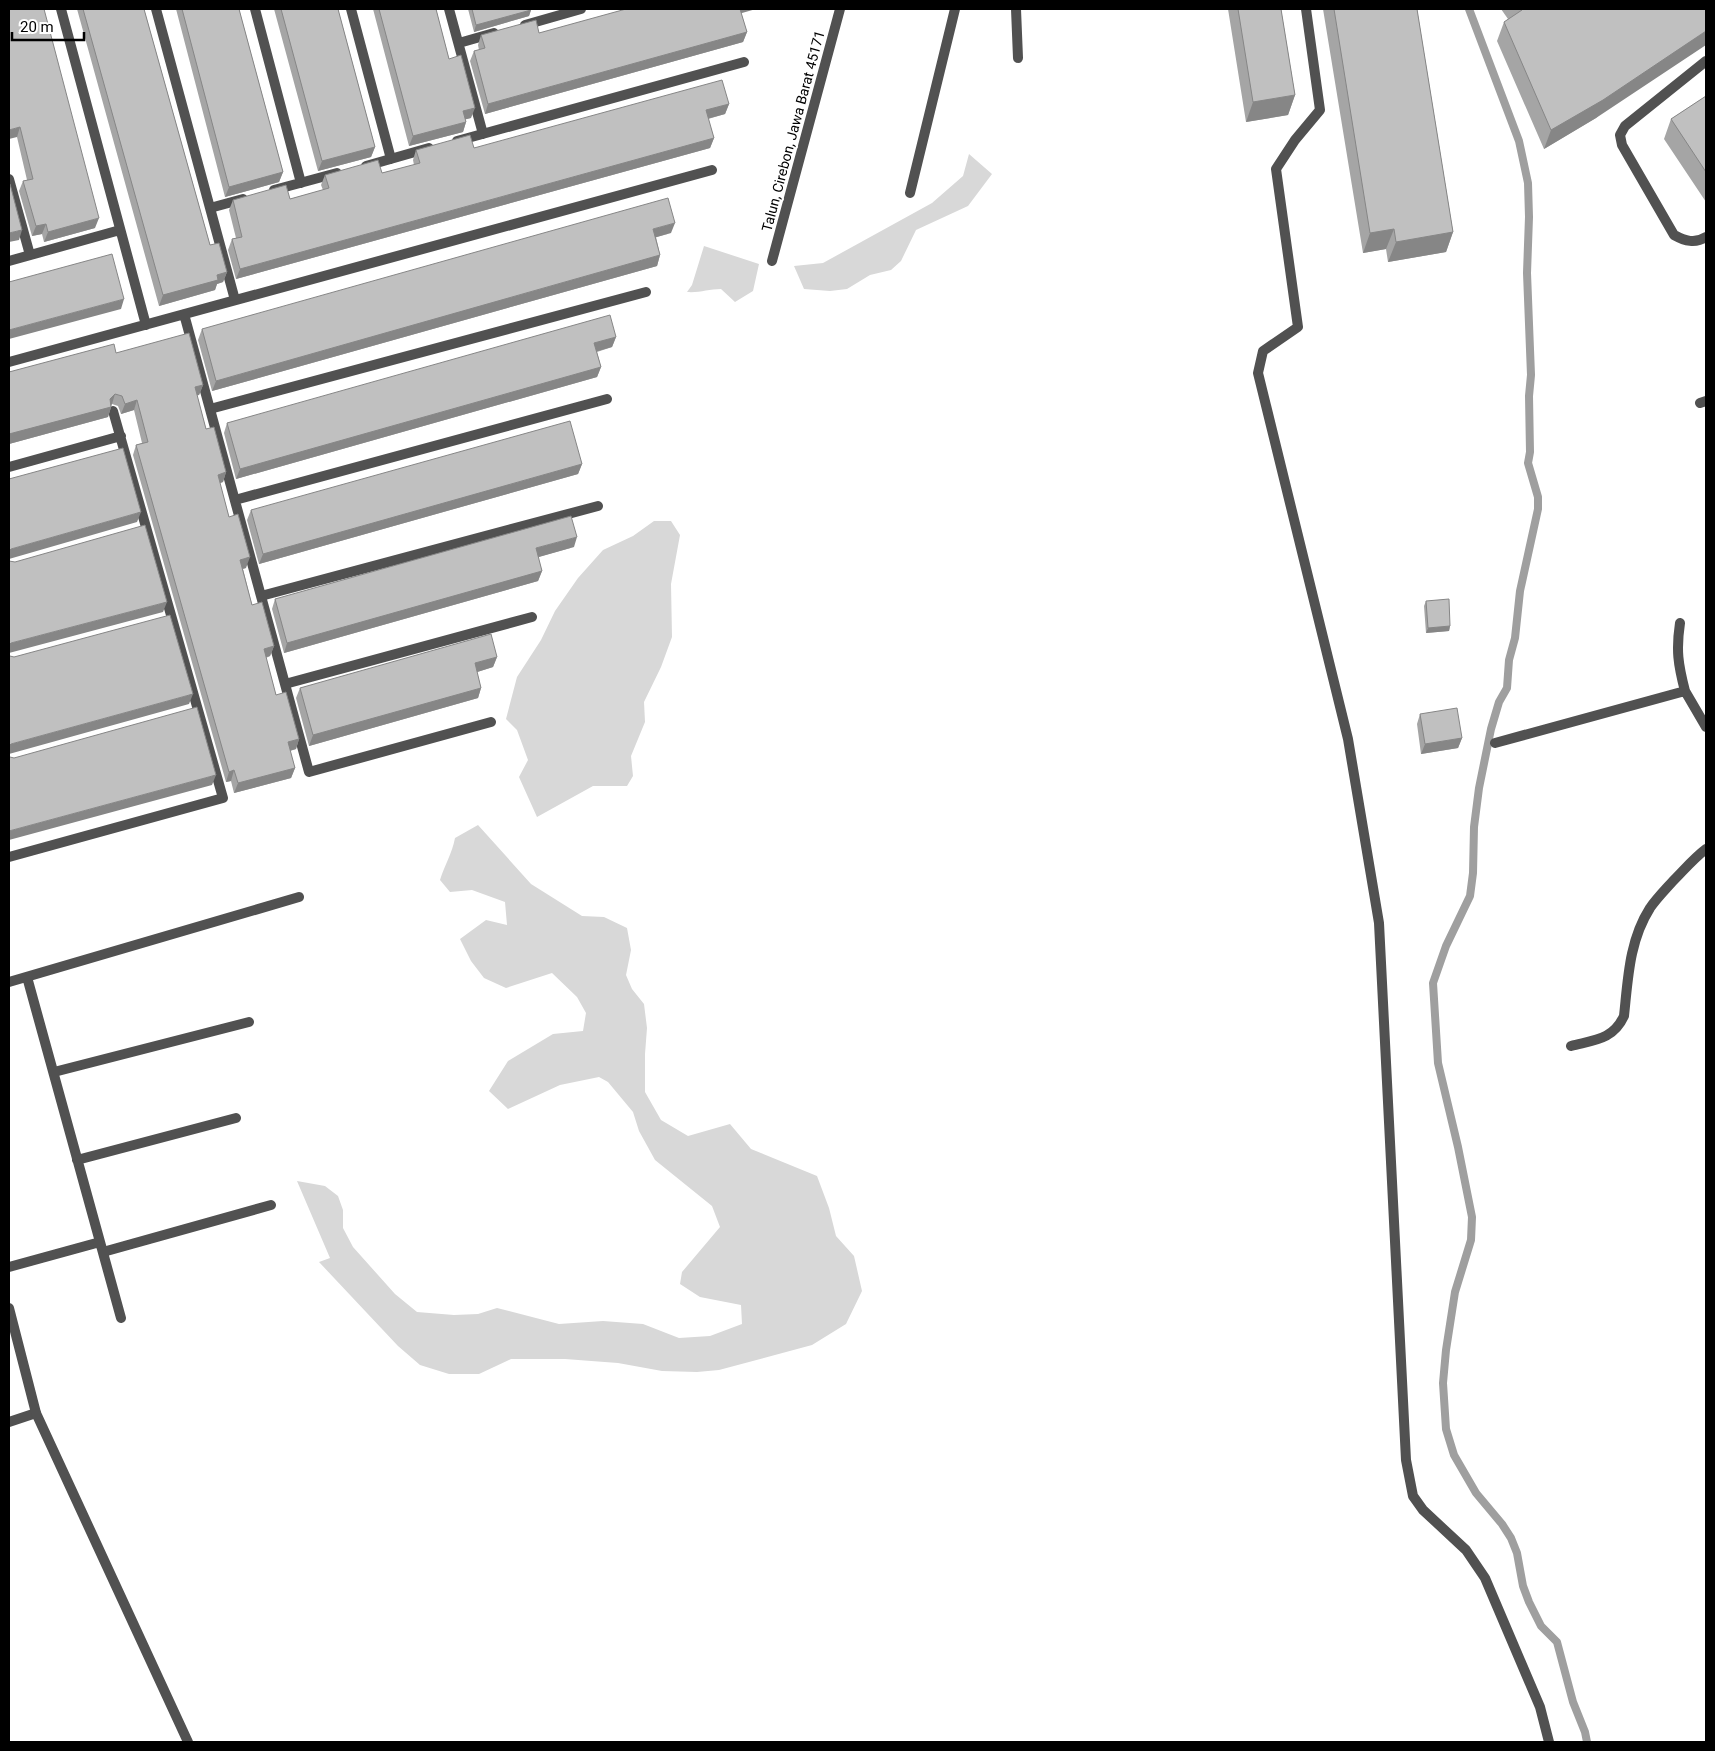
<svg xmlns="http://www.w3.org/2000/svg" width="1715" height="1751" font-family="Roboto,sans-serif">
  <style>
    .green { fill: #d8d8d8 }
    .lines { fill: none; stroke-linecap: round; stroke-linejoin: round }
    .stream { stroke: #9f9f9f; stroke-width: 8 }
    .service { stroke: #515151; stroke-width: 10 }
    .minor { stroke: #515151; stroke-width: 10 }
    .wall { fill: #a5a5a5 }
    .shaded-wall { fill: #868686 }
    .building { fill: #c0c0c0; stroke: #868686 }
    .labels { text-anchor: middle; stroke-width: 4; stroke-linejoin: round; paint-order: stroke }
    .street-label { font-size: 14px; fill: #000; stroke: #fff }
  </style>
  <rect width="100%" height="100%" fill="#fff"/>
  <!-- green -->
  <path class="green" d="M969,154l23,20 -24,32 -52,24 -15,31 -10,9 -21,5 -23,14 -17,2 -26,-2 -10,-23 29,-3 109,-60 31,-27z
    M704,246l55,18 -6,27 -18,11 -14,-13c-12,0 -22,4 -34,3l5,-7z
    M654,521h17l9,14 -9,49 1,53 -11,30 -17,35 1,20 -14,34 2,20 -6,10h-34l-56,31 -18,-40 9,-17 -11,-30 -11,-11 11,-42 24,-37 14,-29 23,-33 25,-28 30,-14z
    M478,825l53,59 51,32 22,1 23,11 4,22 -5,25 6,14 12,15 3,24 -2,26v38l16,28 27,16 42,-12 21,25 66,27 12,32 7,28 18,20 8,35 -16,33 -34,21 -93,25 -22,2 -35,-1 -44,-8 -53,-4h-54l-32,15h-30l-29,-9 -22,-19 -79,-84 11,-4 -33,-77 28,5 13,10 5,14v18l10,19 42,47 22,18 37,3 24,-1 19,-6 62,16 44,-3 40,3 36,14 31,-2 32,-12 -1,-19 -41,-8 -20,-13 2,-12 38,-45 -8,-21 -57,-46 -16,-29 -6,-19 -25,-30 -9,-5 -39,8 -52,24 -19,-18 19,-30 45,-27 30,-3 3,-18 -9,-16 -25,-24 -46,15 -22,-10 -13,-17 -11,-22 26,-19 21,5 -2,-23 -33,-12 -22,2 -10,-12c5,-16 12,-26 15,-42z"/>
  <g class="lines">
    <!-- stream -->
    <path class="stream" d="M1469,9l50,132 9,42 1,34 -2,56 4,102 -2,21 1,56 -2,11 10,34v12l-18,82 -5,47 -6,22 -2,28 -8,14 -8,27 -12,59 -5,39 -1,46 -3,23 -24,50 -13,37 5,80 20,84 14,70 -1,23 -16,52 -9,58 -3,33 3,46 8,26 22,38 26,31 9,14 6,15 6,33 6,16 12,24 16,16 16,60 12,30 2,10"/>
    <!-- service -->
    <path class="service" d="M1306,9l14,101 -25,30 -19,29 22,158 -35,24 -5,22 90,366 31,184 27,537 7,36 10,14 43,40 19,28 55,129 9,35
      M1706,61l-81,65 -5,9 2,10 52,90c11,6 21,9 32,2
      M9,1422l27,-9"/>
    <!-- minor -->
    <path class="minor" d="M61,9l85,316
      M156,9l79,291
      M255,9l46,174
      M351,9l40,150
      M449,9l34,125
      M1016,9l2,49
      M525,25l56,-16
      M459,43l35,-10
      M457,141l287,-79
      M366,166l63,-18
      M9,179l21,76
      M274,190l63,-17
      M910,193l45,-184
      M210,208l33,-9
      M9,261l111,-31
      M772,261l68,-252
      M184,314l125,458 182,-50
      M9,362l703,-192
      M1700,403l6,-2
      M210,409l436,-117
      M9,467l112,-31
      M235,500l372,-101
      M261,596l337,-90
      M1680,623c-4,27 -2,41 5,68
      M285,684l247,-67
      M1495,743l190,-52 21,36
      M9,857l214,-59 -110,-387
      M27,977l94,341
      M9,982l290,-85
      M1571,1046c23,-6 42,-6 53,-30 4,-37 5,-75 26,-108 7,-10 15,-18 23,-27 11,-11 21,-23 33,-32
      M54,1072l195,-50
      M77,1160l159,-42
      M103,1252l168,-47
      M9,1267l91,-25
      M9,1308l27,105 152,329"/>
  </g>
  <!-- wall -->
  <path class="wall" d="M9,9l86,219 -51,14 -2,-8 -10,2 -13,-45 4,-10 4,-1 -10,-43z
    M77,9h67l66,236 17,27 -4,10 -6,2 -2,6 -56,16z
    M176,9h63l44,163 -4,10 -54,15z
    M274,9h64l37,138 -4,10 -53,14z
    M373,9h63l13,50 22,59 -6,1 1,3 -3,10 -54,14z
    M468,9h63v1l-2,6 -55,16z
    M1228,9h53l14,86 -7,20 -42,7z
    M1323,9h94l36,223 -7,20 -58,10 -2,-13 -23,4z
    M1501,9h205l-110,109 -52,31 -47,-108 7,-19 4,-3z
    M741,13l6,19 -4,10 -258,72 -15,-53 4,-10 5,-1 -1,-5 3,-10 58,-2z
    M1706,96v106l-42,-63 7,-20z
    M729,104l-4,10 -17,5 6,19 -4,10 -474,131 -8,-29 4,-11 4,-1 -7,-28 4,-10 57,-1 33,-9 -2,-5 4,-10 57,-2 32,-8 -1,-5 3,-10 58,-2z
    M671,233l-15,4 4,18 -3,11 -445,125 -14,-51 4,-11z
    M616,337l-4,10 -15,5 4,15 -4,10 -361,102 -12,-46 3,-10z
    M116,353l87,32 -4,10h-2l9,34 20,43 -3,10 -3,1 9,34 17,51 -3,1 9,36 22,41 -4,10 -4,2 10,37 23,44 -3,10 -6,2 5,17 -4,10 -57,15 -3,-12 -5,1 -93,-327 3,-10 6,-2 -8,-33 -13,4 -3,-8 -6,-2 -4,13 -99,27v-72z
    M582,464l-4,10 -319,90 -12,-44 4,-10z
    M574,547l-36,10 4,14 -4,10 -254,72 -12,-44 3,-10z
    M1426,601l24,25 -1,5 -23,2 -2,-27z
    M497,657l-4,10 -16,5 4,16 -3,10 -169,48 -13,-48 4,-10z
    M1420,714l42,24 -4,10 -37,6 -4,-30z"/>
  <!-- shaded-wall -->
  <path class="shaded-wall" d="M737,9h19l-21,6z
    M531,10l-2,6 -55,16 2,-7z
    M1706,31v14l-110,73 -52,31 7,-19z
    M747,32l-4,10 -258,72 3,-10z
    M1295,95l-7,20 -42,7 7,-20z
    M729,104l-4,10 -22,6 3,-10z
    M475,108l-4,10 -12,3 4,-10z
    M466,122l-3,10 -54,14 4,-10z
    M20,127l-3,10 -8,2v-9z
    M714,138l-4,10 -474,131 4,-10z
    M375,147l-4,10 -53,14 4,-10z
    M283,172l-4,10 -54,15 4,-10z
    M99,218l-4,10 -51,14 4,-10z
    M675,223l-4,10 -21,6 3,-10z
    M46,224l-4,10 -10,2 4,-10z
    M1394,229l-8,20 -23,4 7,-20z
    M22,230l-3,10 -10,2v-9z
    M1453,232l-7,20 -58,10 8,-20z
    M660,255l-3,11 -445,125 4,-10z
    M227,272l-4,10 -6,2 -2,6 -56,16 4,-11 54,-20z
    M124,299l-3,10 -112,30v-9z
    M616,337l-4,10 -21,6 3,-10z
    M601,367l-4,10 -361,102 4,-10z
    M203,385l-4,10 -8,2 4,-10z
    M115,394l-3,10 -5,4 4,-1 -3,10 -99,27v-10l101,-35z
    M137,400l-3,10 -13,4 4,-10z
    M582,464l-4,10 -319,90 4,-10z
    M226,472l-3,10 -9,3 4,-10z
    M141,512l-4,10 -128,37v-8l2,-2z
    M577,537l-3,10 -42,12 4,-11z
    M250,557l-4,11 -9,2 3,-10z
    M542,571l-4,10 -254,72 3,-10z
    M167,602l-4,10 -154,41v-8l2,-2z
    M1450,626l-1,5 -23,2 2,-5z
    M274,646l-4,10 -10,3 4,-10z
    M497,657l-4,10 -22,7 4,-11z
    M481,688l-3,10 -169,48 4,-11z
    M193,694l-4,10 -180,50v-8l2,-2z
    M1462,738l-4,10 -37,6 4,-10z
    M299,739l-3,10 -11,3 3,-10z
    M295,768l-4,10 -57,15 4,-10z
    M234,770l-3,11 -5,1 3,-10z
    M216,775l-4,10 -203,55v-9z"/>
  <!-- building -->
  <path class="building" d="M9,9h35l55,209 -51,14 -2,-8 -10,2 -13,-45 10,-2 -13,-52 -11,3z
    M83,9h61l66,236 9,-2 8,29 -10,3 1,5 -55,15z
    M182,9h57l44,163 -54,15z
    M281,9h57l37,138 -53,14z
    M379,9h57l13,50 12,-4 14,53 -12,3 3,11 -53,14z
    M472,9h59v1l-55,15z
    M626,9h114l7,23 -259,72 -14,-53 11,-3 -4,-13 55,-15 3,13z
    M1238,9h43l14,86 -42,7z
    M1334,9h83l36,223 -57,10 -2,-13 -24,4z
    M1520,9h186v22l-103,69 -52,30 -47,-108 18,-12z
    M722,80l7,24 -23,6 8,28 -474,131 -8,-30 10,-2 -9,-37 53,-15 4,14 39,-11 -4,-13 53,-15 4,13 38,-10 -4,-13 54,-15 4,13z
    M1706,96v76l-35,-53z
    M10,184l12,46 -13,3v-48z
    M668,198l7,25 -22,6 7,26 -444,126 -14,-52z
    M112,254l12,45 -115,31v-48z
    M610,315l6,22 -22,6 7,24 -361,102 -13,-46z
    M189,333l14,52 -8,2 11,42 8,-2 12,45 -8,3 11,42 9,-3 12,43 -10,3 12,45 10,-3 12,44 -10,3 12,46 10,-3 13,47 -11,3 7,26 -57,15 -4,-13 -5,2 -93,-327 12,-3 -11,-42 -12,4 -3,-8 -7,-2 -5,5 1,8 -102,27v-62l105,-28 2,9z
    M570,421l12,43 -319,90 -12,-44z
    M123,448l18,64 -130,37 -2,2v-72z
    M571,516l6,21 -41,11 6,23 -255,72 -12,-44z
    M145,525l22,77 -156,41 -2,2v-84l6,1z
    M1449,599l1,27 -22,2 -2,-27z
    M170,615l23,79 -182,50 -2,2v-91l1,1 4,1z
    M491,634l6,23 -22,6 6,25 -168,47 -13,-47z
    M197,707l19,68 -207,56v-75l1,1 4,1z
    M1457,708l5,30 -37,6 -5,-30z"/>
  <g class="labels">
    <!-- street labels -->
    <g class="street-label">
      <text transform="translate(793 131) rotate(-75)" y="5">Talun, Cirebon, Jawa Barat 45171</text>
    </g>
  </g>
  <!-- border -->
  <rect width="1715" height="1751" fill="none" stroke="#000000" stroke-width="20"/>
  <!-- scale -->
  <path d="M12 32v8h72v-8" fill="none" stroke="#000000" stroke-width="2.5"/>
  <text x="20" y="32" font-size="15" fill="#000000" stroke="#ffffff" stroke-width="4" paint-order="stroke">20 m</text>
</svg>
